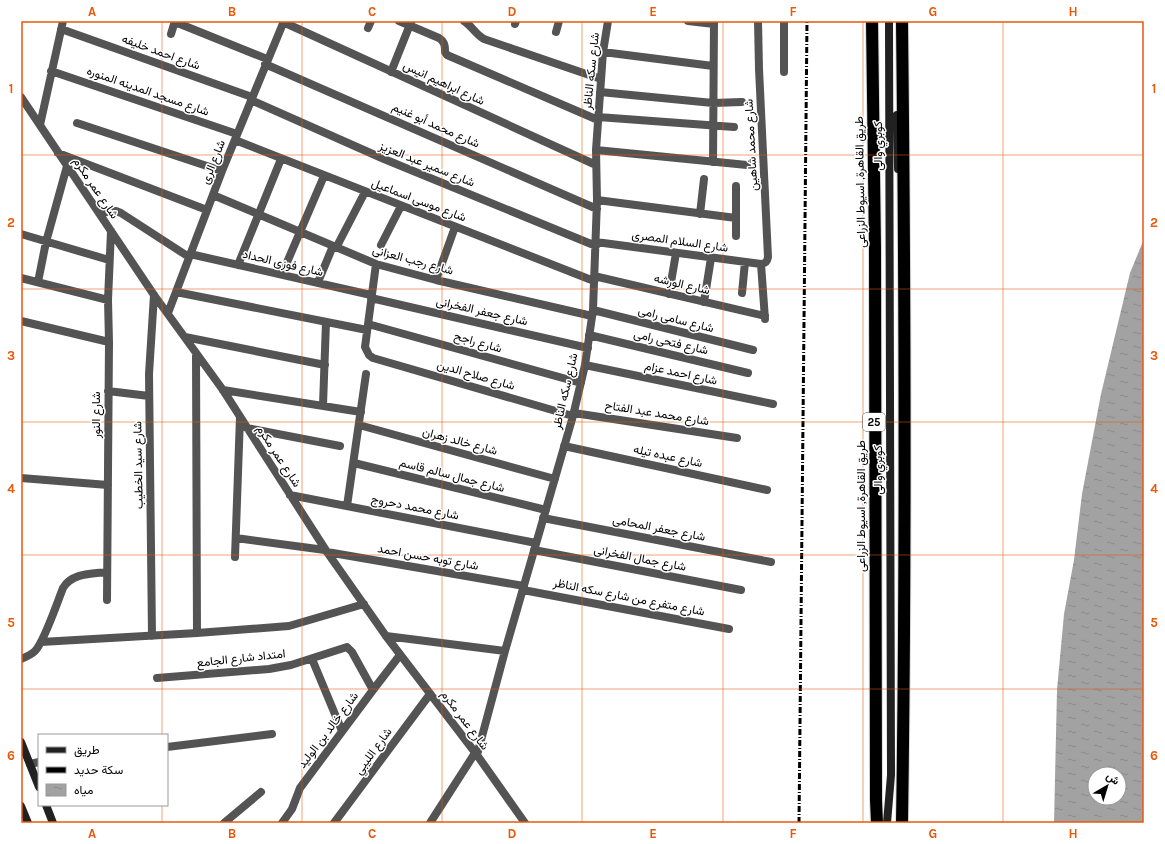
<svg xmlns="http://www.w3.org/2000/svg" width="1165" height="844" font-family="Karla,Vazirmatn,sans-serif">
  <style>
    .water { fill: url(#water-ripples); fill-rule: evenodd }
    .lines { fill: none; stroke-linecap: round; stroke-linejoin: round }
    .highway-casing { stroke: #dbdbdb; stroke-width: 14 }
    .street { stroke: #545454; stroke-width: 8 }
    .secondary { stroke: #212121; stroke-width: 8 }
    .highway { stroke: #000; stroke-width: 12 }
    .rail { stroke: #000; stroke-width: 3; stroke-dasharray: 6 2 1 2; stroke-linecap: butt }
    .grid { fill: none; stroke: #e8590c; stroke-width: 1; stroke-opacity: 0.55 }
    .labels { text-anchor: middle; stroke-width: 3; stroke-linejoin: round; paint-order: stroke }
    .shield { fill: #fff; stroke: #4c4c4c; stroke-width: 1 }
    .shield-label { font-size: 11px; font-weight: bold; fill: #000 }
    .street-label { font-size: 12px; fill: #000; stroke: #fff }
    .neatline { fill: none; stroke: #e8590c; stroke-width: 1.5 }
    .grid-label { font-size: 13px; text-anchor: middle; font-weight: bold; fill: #e8590c }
  </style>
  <defs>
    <pattern id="water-ripples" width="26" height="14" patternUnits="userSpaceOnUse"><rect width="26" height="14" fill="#a2a2a2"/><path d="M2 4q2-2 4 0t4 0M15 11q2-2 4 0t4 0" fill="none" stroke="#8a8a8a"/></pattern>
  </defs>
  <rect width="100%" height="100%" fill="#fff"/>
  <!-- water -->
  <path class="water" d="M1144,239v584h-90l3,-133 7,-76 10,-54 8,-66 19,-100 29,-121zM1095,774h24v24h-24z"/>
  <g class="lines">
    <!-- highway casing -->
    <g class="highway-casing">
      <path id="highway" d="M872,21l3,227 1,552 1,23
        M902,21c3,267 4,535 0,802"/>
    </g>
    <!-- street -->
    <path class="street" d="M399,21l40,17c6,4 6,8 6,14l2,3 151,65
      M464,21c8,5 11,13 20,18l117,40
      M688,21l26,3
      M758,21l1,48 9,188c-1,5 -2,6 -7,7
      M784,21v51
      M175,22l92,37
      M283,22l313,143
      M515,24l1,-3
      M368,28l3,-7
      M61,29l191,68
      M556,32l3,-11
      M171,34l4,-13
      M603,52l110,14
      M265,64l332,145
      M51,71l186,63
      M391,72l20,-50
      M600,92l113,11 29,-1
      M21,97l133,198 69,95 104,162 59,84 91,119 48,68
      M251,100l133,59 212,87
      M598,117l136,10
      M77,123l145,48
      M40,125l23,-104
      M235,140l359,141
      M596,150l151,15
      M58,153l149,57
      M713,162l1,-141
      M213,195l163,69 60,16 156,36
      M597,200l139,18
      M99,213l17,-2 5,2 68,44
      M700,214l4,-35
      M21,234l88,26
      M736,236v-50
      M596,242l165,22
      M381,245l20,-39
      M336,248l29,-56
      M190,254l181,41
      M376,264l-11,83 4,8 4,3 200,58
      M761,264l4,55
      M238,265l43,-106
      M282,274l42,-98
      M594,276l171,40
      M21,278l87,22
      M436,280l19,-53
      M38,282l8,-40 21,-76
      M318,282l15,-36
      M176,292l191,38
      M742,293l3,-31
      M669,294l7,-41
      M371,298l217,50
      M704,302l7,-44
      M593,310l160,40
      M168,313l54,-142 62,-150
      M21,321l88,21
      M368,324l213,59
      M589,335l159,38
      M185,337l140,28
      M196,353l1,280
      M585,365l188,39
      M223,390l138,22
      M108,391l41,5
      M323,405l3,-83
      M574,413l163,25
      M359,425l196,54
      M247,428l93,18
      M564,446l203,44
      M354,463l192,47
      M21,478l87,7
      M290,495l246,48
      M347,506l19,-132
      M543,518l228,44
      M236,538l89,12
      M534,550l207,40
      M327,552l197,34
      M235,557l5,-140
      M523,590l206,39
      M107,600l2,-258 -1,-42 3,-69
      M152,636l-3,-262 5,-79
      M386,636l119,15
      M41,642l156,-9 92,-7 75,-22
      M21,659c5,-2 10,-4 14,-8 9,-9 22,-48 28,-63 9,-15 28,-14 44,-16
      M312,659l30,72
      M157,678l112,-9 22,-4 56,-18 5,5 21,38
      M167,747l105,-13
      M477,755l28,-104 68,-235 12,-51 8,-55 4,-110 -1,-50 7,-98 5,-31
      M30,764l9,-2
      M224,823l37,-31
      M282,823l10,-14 8,-21 73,-98 27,-35
      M334,823l96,-129
      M430,823l45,-70"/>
    <!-- secondary -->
    <path class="secondary" d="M897,115l1,54
      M21,742l18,45
      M46,805l7,18
      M21,806l7,17
      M887,823l4,-48 -2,-754"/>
    <!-- highway -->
    <use href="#highway" class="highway"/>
    <!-- rail -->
    <path class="rail" d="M799,823l8,-802"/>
  </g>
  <!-- grid -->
  <path class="grid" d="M162,21v714M302,21v802M442,21v802M582,21v802M723,21v802M863,21v802M1003,21v802M21,155h1123M21,289h1123M21,422h1123M21,555h1123M21,689h1123M162,805v18"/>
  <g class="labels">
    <!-- shield labels -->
    <rect class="shield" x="863" y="413" width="22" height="18" rx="3"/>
    <g class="shield-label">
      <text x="874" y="426">25</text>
    </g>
    <!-- street labels -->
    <g class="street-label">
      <text transform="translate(161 52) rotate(20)" y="4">شارع احمد خليفه</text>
      <text transform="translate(591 71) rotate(-84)" y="4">شارع سكه الناظر</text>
      <text transform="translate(444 83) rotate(25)" y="4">شارع ابراهيم انيس</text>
      <text transform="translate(148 91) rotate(19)" y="4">شارع مسجد المدينه المنوره</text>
      <text transform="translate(436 125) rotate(24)" y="4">شارع محمد أبو غنيم</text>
      <text transform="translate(751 145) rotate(-93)" y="4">شارع محمد شاهين</text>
      <text transform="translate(878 146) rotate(-90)" y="4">كوبري والى</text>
      <text transform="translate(213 162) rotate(-68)" y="4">شارع الرى</text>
      <text transform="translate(427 164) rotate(22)" y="4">شارع سمير عبد العزيز</text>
      <text transform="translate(860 182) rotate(-91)" y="4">طريق القاهرة, اسيوط الزراعى</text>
      <text transform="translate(96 188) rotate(56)" y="4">شارع عمر مكرم</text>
      <text transform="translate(419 200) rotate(21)" y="4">شارع موسى اسماعيل</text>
      <text transform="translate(680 241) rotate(8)" y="4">شارع السلام المصرى</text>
      <text transform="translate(413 260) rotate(15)" y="4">شارع رجب العزانى</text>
      <text transform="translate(283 263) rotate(13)" y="4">شارع فوزى الحداد</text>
      <text transform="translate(682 284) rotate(13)" y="4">شارع الورشه</text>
      <text transform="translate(482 311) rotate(13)" y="4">شارع جعفر الفخرانى</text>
      <text transform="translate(676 319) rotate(14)" y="4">شارع سامى رامى</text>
      <text transform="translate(478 342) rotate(16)" y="4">شارع راجح</text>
      <text transform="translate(671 342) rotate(13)" y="4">شارع فتحى رامى</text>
      <text transform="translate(681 373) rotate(12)" y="4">شارع احمد عزام</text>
      <text transform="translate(476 375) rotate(16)" y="4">شارع صلاح الدين</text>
      <text transform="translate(565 391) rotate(-77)" y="4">شارع سكه الناظر</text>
      <text transform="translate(657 413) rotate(9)" y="4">شارع محمد عبد الفتاح</text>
      <text transform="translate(96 415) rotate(-90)" y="4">شارع النور</text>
      <text transform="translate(460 441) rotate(15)" y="4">شارع خالد زهران</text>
      <text transform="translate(279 456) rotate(57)" y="4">شارع عمر مكرم</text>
      <text transform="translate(668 456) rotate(12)" y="4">شارع عبده تيله</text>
      <text transform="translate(138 465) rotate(-91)" y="4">شارع سيد الخطيب</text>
      <text transform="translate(878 470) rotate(-90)" y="4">كوبري والى</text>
      <text transform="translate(452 475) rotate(14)" y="4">شارع جمال سالم قاسم</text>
      <text transform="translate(861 506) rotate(-90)" y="4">طريق القاهرة, اسيوط الزراعى</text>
      <text transform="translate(415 507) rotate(11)" y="4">شارع محمد دحروج</text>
      <text transform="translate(659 528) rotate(11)" y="4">شارع جعفر المحامى</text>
      <text transform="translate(428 557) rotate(10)" y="4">شارع توبه حسن احمد</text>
      <text transform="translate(640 558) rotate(11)" y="4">شارع جمال الفخرانى</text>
      <text transform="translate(629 597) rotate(11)" y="4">شارع متفرع من شارع سكه الناظر</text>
      <text transform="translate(241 658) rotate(-6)" y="4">امتداد شارع الجامع</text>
      <text transform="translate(465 720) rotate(53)" y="4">شارع عمر مكرم</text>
      <text transform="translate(328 730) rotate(-53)" y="4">شارع خالد بن الوليد</text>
      <text transform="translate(373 751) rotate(-54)" y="4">شارع الليبي</text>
    </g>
  </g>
  <!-- border -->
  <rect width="1165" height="844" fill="none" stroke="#ffffff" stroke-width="44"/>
  <!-- legend -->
  <rect x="38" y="734" width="130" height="72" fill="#ffffff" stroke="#999999"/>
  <rect x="46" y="747" width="20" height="6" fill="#212121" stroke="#999999"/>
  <text x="74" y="754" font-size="12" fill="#000000">طريق</text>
  <rect x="46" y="767" width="20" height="6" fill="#000000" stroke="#999999"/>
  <text x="74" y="774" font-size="12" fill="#000000">سكة حديد</text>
  <rect x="46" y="784" width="20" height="12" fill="url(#water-ripples)" stroke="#999999"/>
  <text x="74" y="794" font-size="12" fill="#000000">مياه</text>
  <!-- north arrow -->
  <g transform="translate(1107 786) rotate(38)"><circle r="19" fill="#ffffff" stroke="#999999"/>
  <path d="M0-3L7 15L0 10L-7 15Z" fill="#000000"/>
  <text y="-6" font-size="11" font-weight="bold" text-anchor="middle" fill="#000000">ش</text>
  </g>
  <rect x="22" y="22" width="1121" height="800" class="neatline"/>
  <g class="grid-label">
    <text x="92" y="16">A</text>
    <text x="232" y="16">B</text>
    <text x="372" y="16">C</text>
    <text x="512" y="16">D</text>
    <text x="653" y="16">E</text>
    <text x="793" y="16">F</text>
    <text x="933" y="16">G</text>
    <text x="1073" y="16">H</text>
    <text x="11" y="93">1</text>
    <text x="1154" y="93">1</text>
    <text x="11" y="227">2</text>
    <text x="1154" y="227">2</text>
    <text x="11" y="360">3</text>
    <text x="1154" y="360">3</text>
    <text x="11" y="493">4</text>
    <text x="1154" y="493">4</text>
    <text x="11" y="627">5</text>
    <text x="1154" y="627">5</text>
    <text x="11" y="760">6</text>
    <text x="1154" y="760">6</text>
    <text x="92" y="838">A</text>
    <text x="232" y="838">B</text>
    <text x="372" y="838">C</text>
    <text x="512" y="838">D</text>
    <text x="653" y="838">E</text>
    <text x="793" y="838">F</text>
    <text x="933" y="838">G</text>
    <text x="1073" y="838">H</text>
  </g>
</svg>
